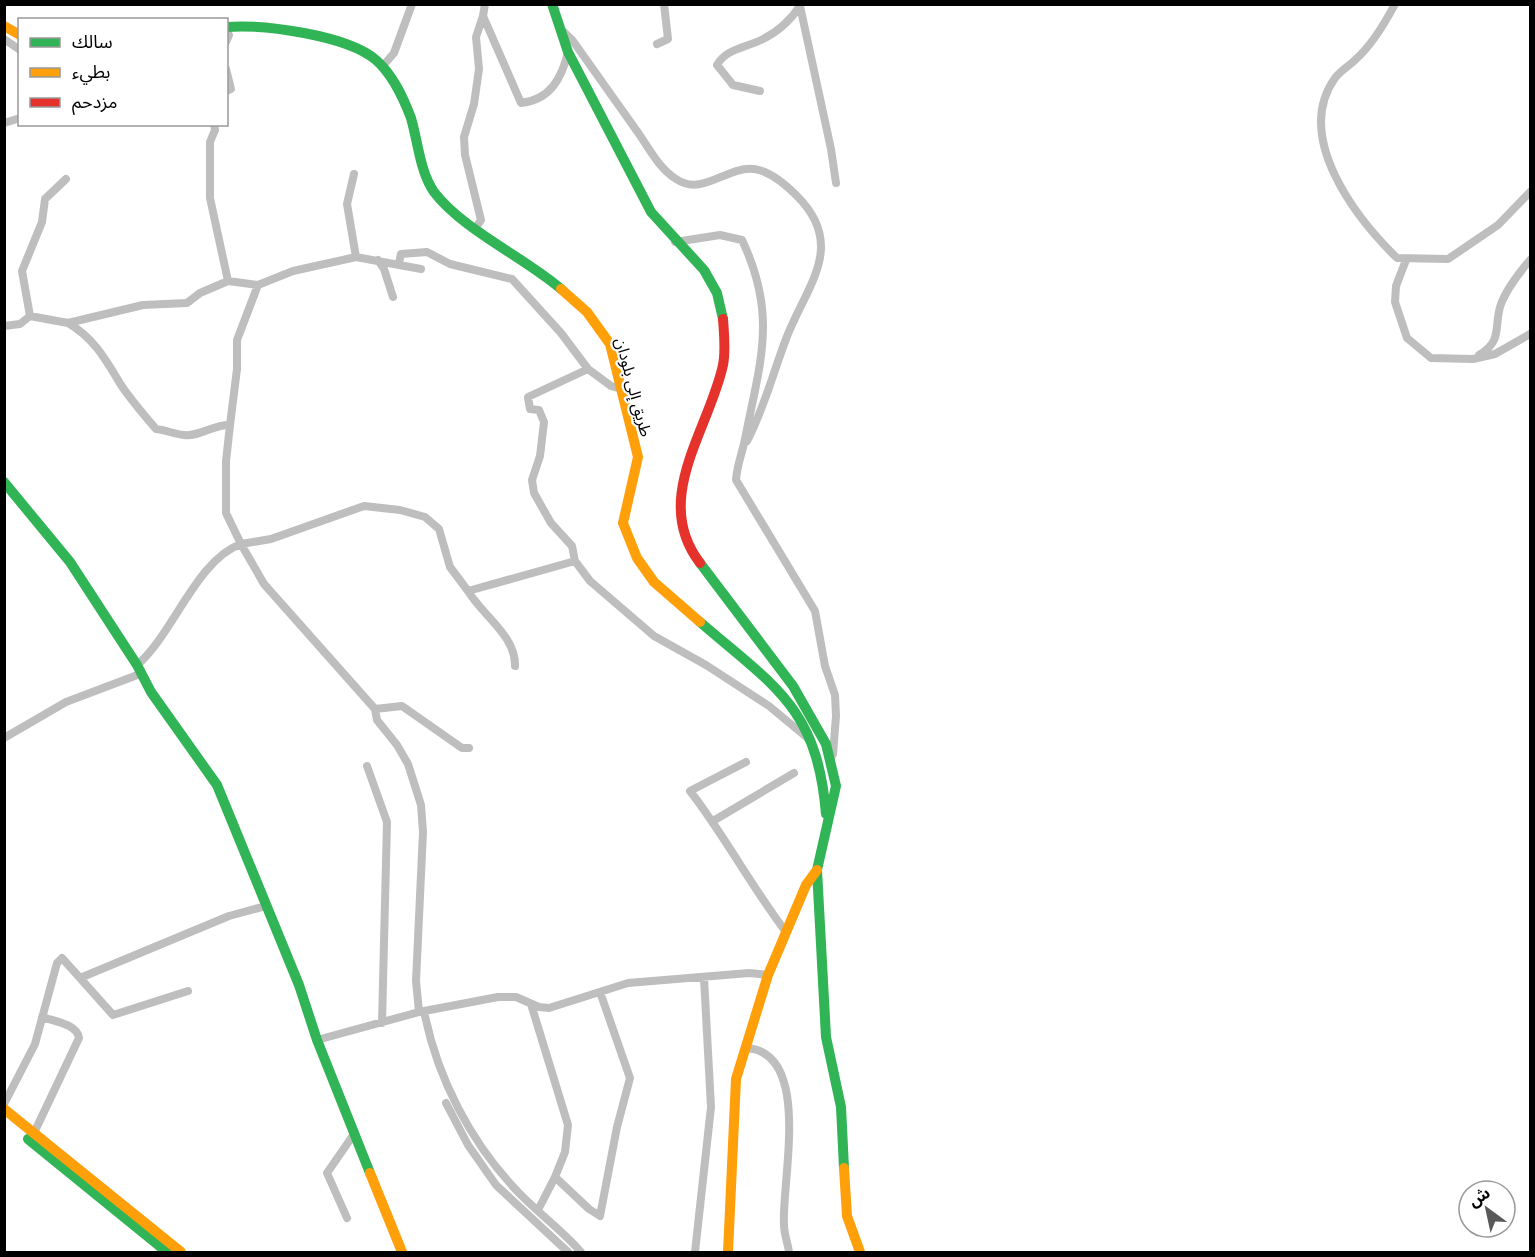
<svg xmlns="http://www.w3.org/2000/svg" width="1535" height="1257" font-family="'Fira Sans','Noto Sans Arabic',sans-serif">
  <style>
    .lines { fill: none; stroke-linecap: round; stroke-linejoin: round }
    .street { stroke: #bebebe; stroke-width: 8 }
    .fast { stroke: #30b455; stroke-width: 10 }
    .slow { stroke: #ff9f0a; stroke-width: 10 }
    .jam { stroke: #e5322d; stroke-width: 10 }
    .labels { text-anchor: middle; stroke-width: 4.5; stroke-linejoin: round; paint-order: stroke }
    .street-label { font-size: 16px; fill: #000; stroke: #fff }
  </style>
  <rect width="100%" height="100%" fill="#fff"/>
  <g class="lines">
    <!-- street -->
    <path class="street" d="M1395,4c-10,19 -24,42 -40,56 -6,6 -15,11 -20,18 -42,59 21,140 62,180l51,1 50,-34 32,-33
      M800,6l31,143 5,34
      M483,16l2,-12
      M561,29l12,12c22,31 44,62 66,93 11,16 20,34 37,45 27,18 50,-13 78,-10 15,2 32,16 42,26 52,51 10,91 -10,144 -13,34 -22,70 -39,102
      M226,30l3,5 -3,7
      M4,39l16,11
      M657,44l11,-5 -4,-35
      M382,67l12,-14 18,-49
      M226,69l5,20 -5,2
      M760,91l-27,-6 -16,-20c9,-16 27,-17 44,-25 17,-8 29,-19 39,-34
      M4,123l16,-5
      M66,179l-21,20 -3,23 -20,49 8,45 38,7 75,-18 44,-2 13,-10 28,-12 -18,-83v-56l5,-12 -1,-6
      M475,229l6,-9 -16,-65 -1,-18 10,-33 5,-35 -3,-32 7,-21 38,87c29,-3 41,-25 47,-51
      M675,242l45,-7 22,5c36,76 18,122 3,199 -3,15 -8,26 -9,41l79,131 10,55 10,29 1,21 -3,38 -3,6
      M356,257l65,12
      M378,260l6,9 9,28
      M1406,260l-10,26 -1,16 12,36 24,20 42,1 22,-5 35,-20
      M399,263l2,-9 26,-2 23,12 62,15 49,54 27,36 23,17 10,3
      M258,285l35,-14 63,-14 -9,-53 7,-30
      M68,323c26,15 38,37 53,62 10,15 23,30 35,44 10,1 18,5 28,6 16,2 30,-11 46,-10l7,-56v-29l21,-55 -30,-4
      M4,326l16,-2 10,-8
      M1479,355c25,-15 14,-29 22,-51 6,-16 18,-31 29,-44
      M588,369l-60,28 2,12 9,1 5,12 -4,34 -8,24 2,13 17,30 21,23 3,15 15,20 64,55 52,29 63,41 41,34
      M230,425l-4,36v52l15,31 30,-5 93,-33 36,4 25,7 14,12 11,38 18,24 107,-30
      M468,591c15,25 48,45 47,75
      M137,665c35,-29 60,-106 104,-121l23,40 111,125 27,-3 60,42h7
      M375,709l2,11 20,25 11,19 13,41 2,27 -7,149 3,31
      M4,738l62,-36 74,-28
      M746,762l-56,29c35,45 61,95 96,141
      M367,766l20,56 -5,201
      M713,821l81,-48
      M80,978l33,37 75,-24
      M531,1004l37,121 -3,27 -10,25 34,32 11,7 17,-89 13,-49 -30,-86
      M424,1011c13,67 47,132 94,181 20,21 44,38 63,60
      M317,1040l102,-28 79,-15h18l23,10 10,1 79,-25 121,-10 19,2
      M747,1048c66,5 34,135 37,177 0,9 4,19 5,27
      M446,1103l22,42 28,40 72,67
      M4,1104l31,-60 22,-81 5,-5 18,20 149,-62 37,-10
      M34,1133l45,-95c-2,-14 -25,-17 -37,-21
      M538,1210l17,-33
      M347,1218l-20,-45 27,-39
      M695,1252l16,-145 -7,-129"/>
    <!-- fast -->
    <path class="fast" d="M552,4l16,48 83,160 53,58 13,23 6,26
      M226,27c37,-3 121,8 150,33 17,15 27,37 35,58 7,24 9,54 23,74 29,38 90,65 127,97
      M4,482l66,80 67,103 14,27 66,93 82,200 18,55 53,133
      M700,563l93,123 33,58 10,42 -19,84 9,167 15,70 3,61
      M700,622c75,65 117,85 126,192
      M28,1139l139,113"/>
    <!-- slow -->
    <path class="slow" d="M4,26l16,9
      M561,289l26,23 23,32 28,113 -15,66 14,35 17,24 46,40
      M4,1109l177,143
      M844,1168l3,48 13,36
      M370,1173l32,79
      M728,1252l8,-173 32,-104 38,-90 11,-15"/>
    <!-- jam -->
    <path class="jam" d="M700,563c-49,-64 9,-133 23,-198 3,-15 1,-31 0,-46"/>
  </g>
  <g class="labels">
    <!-- street labels -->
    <g class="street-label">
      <text transform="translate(634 387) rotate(75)" y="6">طريق إلى بلودان</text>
    </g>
  </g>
  <!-- border -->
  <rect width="1535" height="1257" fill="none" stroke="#000000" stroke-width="12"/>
  <!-- legend -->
  <rect x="18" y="18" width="210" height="108" fill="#ffffff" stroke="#999999" stroke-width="1.5"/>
  <rect x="30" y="38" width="30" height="9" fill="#30b455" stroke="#999999" stroke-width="1.5"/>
  <text x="72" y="48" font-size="18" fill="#000000">سالك</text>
  <rect x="30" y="68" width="30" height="9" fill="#ff9f0a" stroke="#999999" stroke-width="1.5"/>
  <text x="72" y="78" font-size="18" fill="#000000">بطيء</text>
  <rect x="30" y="98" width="30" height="9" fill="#e5322d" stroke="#999999" stroke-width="1.5"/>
  <text x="72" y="108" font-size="18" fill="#000000">مزدحم</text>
  <!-- north arrow -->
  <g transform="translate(1487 1209) rotate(327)"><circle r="28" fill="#ffffff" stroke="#999999" stroke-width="1.5"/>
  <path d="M0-4.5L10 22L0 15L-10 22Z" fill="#595959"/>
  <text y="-9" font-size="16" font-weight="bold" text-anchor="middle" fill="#000000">ش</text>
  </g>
</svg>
